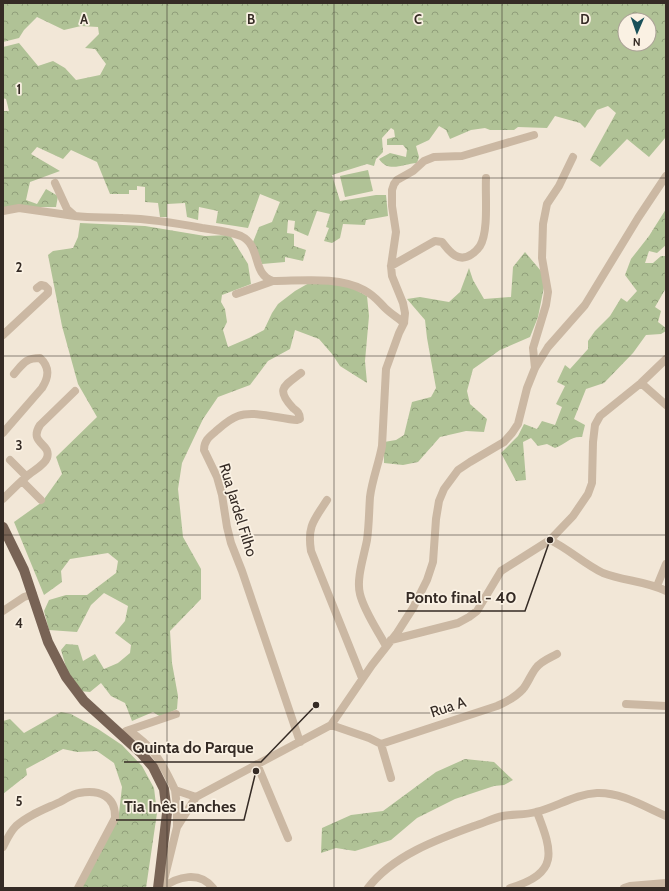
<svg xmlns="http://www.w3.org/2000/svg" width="669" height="891" font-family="Cabin,sans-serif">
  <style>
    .forest { fill: url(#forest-crowns); fill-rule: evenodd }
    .pitch { fill: #b0c296 }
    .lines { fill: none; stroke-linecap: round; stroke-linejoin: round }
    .minor { stroke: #cbb8a3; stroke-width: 8 }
    .major { stroke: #786355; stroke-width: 10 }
    .grid { fill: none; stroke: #352b25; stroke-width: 1; stroke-opacity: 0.55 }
    .labels { text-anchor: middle; stroke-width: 3.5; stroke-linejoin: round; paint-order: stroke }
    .street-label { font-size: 15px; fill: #352b25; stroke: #faf1e3 }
    .grid-label { font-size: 13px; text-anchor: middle; font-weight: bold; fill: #352b25; stroke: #faf1e3; stroke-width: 3.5; stroke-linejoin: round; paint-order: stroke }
    .leader { fill: none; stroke: #352b25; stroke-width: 1.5 }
    .callout-dot { fill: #352b25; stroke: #faf1e3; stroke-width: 1.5 }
    .callout-label { font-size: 16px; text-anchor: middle; font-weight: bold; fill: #352b25; stroke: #faf1e3; stroke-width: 3.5; stroke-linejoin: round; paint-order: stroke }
  </style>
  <defs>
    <pattern id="forest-crowns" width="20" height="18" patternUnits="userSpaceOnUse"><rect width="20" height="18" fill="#b0c296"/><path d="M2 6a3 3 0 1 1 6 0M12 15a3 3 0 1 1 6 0" fill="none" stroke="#909e7a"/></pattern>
  </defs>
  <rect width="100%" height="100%" fill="#f2e7d7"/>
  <!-- forest -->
  <path class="forest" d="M3,3h663v134l-17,20 -22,-18 -27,28 -10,-7 26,-47 -8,-7 -11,4 -12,18 -5,-5 -25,-7 -8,12 -29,-1 -4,3h-24l-5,-2 -14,2 -21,9 -4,-9 -7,-4 -10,14 -13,6 3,11 -2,6c-14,1 -29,10 -38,-4l11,-6 16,4 1,-7 -4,-5h-16v-6l8,-2 -1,-7 -3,-2 -9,10 1,14 -7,7 -2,7 -7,-2 -35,11 8,26 36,-6h10l2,21 -22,4 -1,5 -22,-1 -3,14 -8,5 -8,-2 5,-13 -3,-1 4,-13 -13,-3 -9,25 -14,-6 1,-9 -7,-1 -1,13 7,1v12l12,4 -3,11 -18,-4v5l-23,2 -9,-22 6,-15 13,-5 8,-20 -20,-8 -12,34 -32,-5 2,-12 -19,-4 -1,13 -11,-3 -2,-14 -18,1v13h-7l-2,-14 -13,-1v-15l-8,-1v4h-8v4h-19l-13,-32 -26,-12 -8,9 -26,-12 -6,7 29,17 -30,11 -4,18 11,4 9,-15 12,7 -2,11h-31l-22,2v-98h6l-3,-12 -3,-1v-51l16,-4 19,23 15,-5 12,7 11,12 24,-5 6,-11 -11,-15 -10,-1 14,-14 -1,-7 -17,-1 -17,4 -27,-13 -13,13 -5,8 -16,4zM625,20h24v24h-24z
    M666,209v36l-9,8 -8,-2 -4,12h8l8,-7h5v32l-11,19 6,4 -3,11 8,6v3l-5,3 -15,1 -13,18 -29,30 -18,6 -12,30 11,6 -3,12c-12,-1 -16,7 -27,11l-8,-4 -9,2 -7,-8 -8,4 3,38 -10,1 -15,-28 17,-17 6,-12 13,5 5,-8 13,4 7,-18 -6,-3 9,-18 -8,-4 8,-17 5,4 18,-20v-8l7,-10 15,-15 11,-18 6,4 10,-11 -12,-16 6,-16 18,-23z
    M80,223l65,3 60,10 25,-1 18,29 3,20 -29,11 -1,7 4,7 2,13 -4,8 5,17 21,-9 15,-8 8,-17 6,-9 17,-13 14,-8h34l24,13 2,20 -4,45 2,22 -27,-17 -8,-12 -13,-15 -24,-9 -5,19 -22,12 -18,24 -32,12 -15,22 -21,44 -4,26 5,48 18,32v30l-31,32 2,32 6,33 -1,13 -16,8 -8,-5 -21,9 -7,-18 -14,-7 -10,-13 -11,9 -11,-1 -11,-17 -7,-24 5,-6 12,1 5,16 12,-7 9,15 14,-6 12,-10 1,-8 -16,-12 10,-12 3,-15 -24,-13 -13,12 -14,27 -28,-2 -5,-19 5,-11 17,-5h21l29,-22 2,-12 -10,-8 -38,6 -9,12 1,11 -18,13 -30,-73 28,-20 20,-28 -6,-17 41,-40 -19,-33 -16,-58 -14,-71 5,-4 20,-3 5,-11z
    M525,252l21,25 -8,40 -8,20 -30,13 -27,19 -6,22 3,13 17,15 -3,13 -18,-1 -26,6 -22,25 -15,3 -19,-2v-21l12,-2 8,-5 8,-33 19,-5 5,-9 -9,-50 -2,-18 -18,-21 13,-2 29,5 11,-10 9,-24 4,12 11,19 27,-2 2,-30z
    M61,712l10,2 27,15 24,16 20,21 12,22 3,25 -11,75h-66l39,-75 3,-26 -8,-24 -17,-12 -20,1 -14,-3 -37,20 1,6 -24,19v-73l7,-2 14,14z
    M465,759l29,3 19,18 -9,5 -10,1 -39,13 -38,19 -26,22 -36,11 -19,-3 -15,5 1,-25 29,-13 32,-4 53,-39z"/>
  <!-- pitch -->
  <path class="pitch" d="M368,170l5,21 -28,6 -5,-21z"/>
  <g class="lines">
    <!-- minor -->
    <path class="minor" d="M55,183l12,26 8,7c16,2 32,1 48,2 27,1 53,5 79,10 13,2 27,3 39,8 21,10 10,38 32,45 29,0 64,-5 91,9 11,6 13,10 21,18 5,5 13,10 19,15
      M3,211l16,-3 56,8
      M391,266l44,-25 7,1c7,9 16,22 30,12 3,-2 6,-5 8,-8 9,-15 5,-51 6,-68
      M236,294l37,-13
      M3,335l45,-42v-4l-3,-3 -4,-1 -4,3
      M535,368l-2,-20 13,-43 2,-13 -6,-34 1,-34 4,-20 12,-18 14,-29
      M641,383l25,22
      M3,433l39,-45c7,-11 8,-21 -2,-30 -15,0 -17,6 -26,16
      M10,460l16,16
      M22,481l19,19
      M3,499c8,-8 15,-15 23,-22 6,-6 18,-11 21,-19 5,-15 -19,-14 -7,-33l35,-34
      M327,500c-13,20 -20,26 -16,51l51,127
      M550,540c19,9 34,24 53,33 20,8 44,8 63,18
      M657,586l9,-22
      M3,611l21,-14 9,-3
      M391,640l67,-17 11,-6 8,-6 24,-40 49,-31 23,-24 15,-22 4,-11 1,-41 2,-17 5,-9 41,-33 25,-24
      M386,646c-8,-15 -22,-35 -26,-52 -4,-15 4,-38 7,-54 2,-14 2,-29 3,-43 2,-17 9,-34 12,-51l4,-77 13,-36 5,-10 1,-10 -2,-10 -11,-27 -1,-10 5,-34 -4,-26v-16l2,-6 3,-4 16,-9 11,-10 10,-4 28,-1 72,-21
      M626,704l40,2
      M331,725l38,13 12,6 116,-38c9,-4 19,-9 26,-17 5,-6 8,-15 13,-21 5,-7 14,-10 21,-14
      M126,731l50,-17
      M129,731c24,15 34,33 46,59l21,7
      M300,742l-58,-171 -11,-28 -4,-16 -5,-32 -5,-18 -13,-27c0,-9 5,-13 11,-18 7,-6 14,-13 23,-16 16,-6 42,3 59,4l3,-1c0,-6 -3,-8 -7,-11 -18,-19 -9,-22 8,-35
      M381,744l10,34
      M257,764l31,74
      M175,790l2,17v19
      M3,847c4,-8 7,-15 13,-21 12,-11 29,-17 44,-24 6,-3 12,-8 19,-9 20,-4 37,3 36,25l-37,70
      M162,888l15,-61 19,-30 135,-72 41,-60 25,-32 16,-25 14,-28 6,-18 3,-43 3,-18 5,-12 14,-19 12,-8 34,-20 8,-9 6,-9 9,-36 8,-20 13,-21 37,-42 53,-87 28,-42
      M163,888c14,-12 37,-17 50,0
      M368,888c24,-32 70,-49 106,-62 10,-3 19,-8 29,-10 11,-2 23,-1 33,-4 21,-5 39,-18 61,-19 24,-1 48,14 69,23
      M510,888c49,-15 43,-35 27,-76
      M624,888l6,-2 36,-3"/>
    <!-- major -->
    <path class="major" d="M3,527l21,43 24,72 18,35 18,24 57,52 12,14 11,22 3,24 -9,75"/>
  </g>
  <!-- grid -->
  <path class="grid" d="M167,3v885M334,3v885M502,3v885M3,178h663M3,356h663M3,535h663M3,713h663"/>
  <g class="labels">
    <!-- street labels -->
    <g class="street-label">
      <text transform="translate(238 510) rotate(73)" y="5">Rua Jardel Filho</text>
      <text transform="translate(448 707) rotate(-18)" y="5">Rua A</text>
    </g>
  </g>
  <g class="grid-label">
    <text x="84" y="24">A</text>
    <text x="251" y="24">B</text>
    <text x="418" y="24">C</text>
    <text x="585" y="24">D</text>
    <text x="19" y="94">1</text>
    <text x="19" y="272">2</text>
    <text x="19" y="450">3</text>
    <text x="19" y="628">4</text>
    <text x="19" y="806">5</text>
  </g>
  <!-- callouts -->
  <path class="leader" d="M550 540L525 611H398M316 705L261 762H124M256 771L244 820H116"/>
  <g class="callout-dot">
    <circle cx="550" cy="540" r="4"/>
    <circle cx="316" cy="705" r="4"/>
    <circle cx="256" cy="771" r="4"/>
  </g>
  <g class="callout-label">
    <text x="461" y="603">Ponto final - 40</text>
    <text x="193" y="753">Quinta do Parque</text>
    <text x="180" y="812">Tia Inês Lanches</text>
  </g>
  <!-- border -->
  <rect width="669" height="891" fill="none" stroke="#352b25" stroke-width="8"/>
  <!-- north arrow -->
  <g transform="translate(637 32) rotate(182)"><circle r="19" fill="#faf1e3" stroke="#aba297"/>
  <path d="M0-3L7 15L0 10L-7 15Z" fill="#195059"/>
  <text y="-6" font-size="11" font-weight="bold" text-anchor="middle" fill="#352b25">N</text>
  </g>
</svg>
